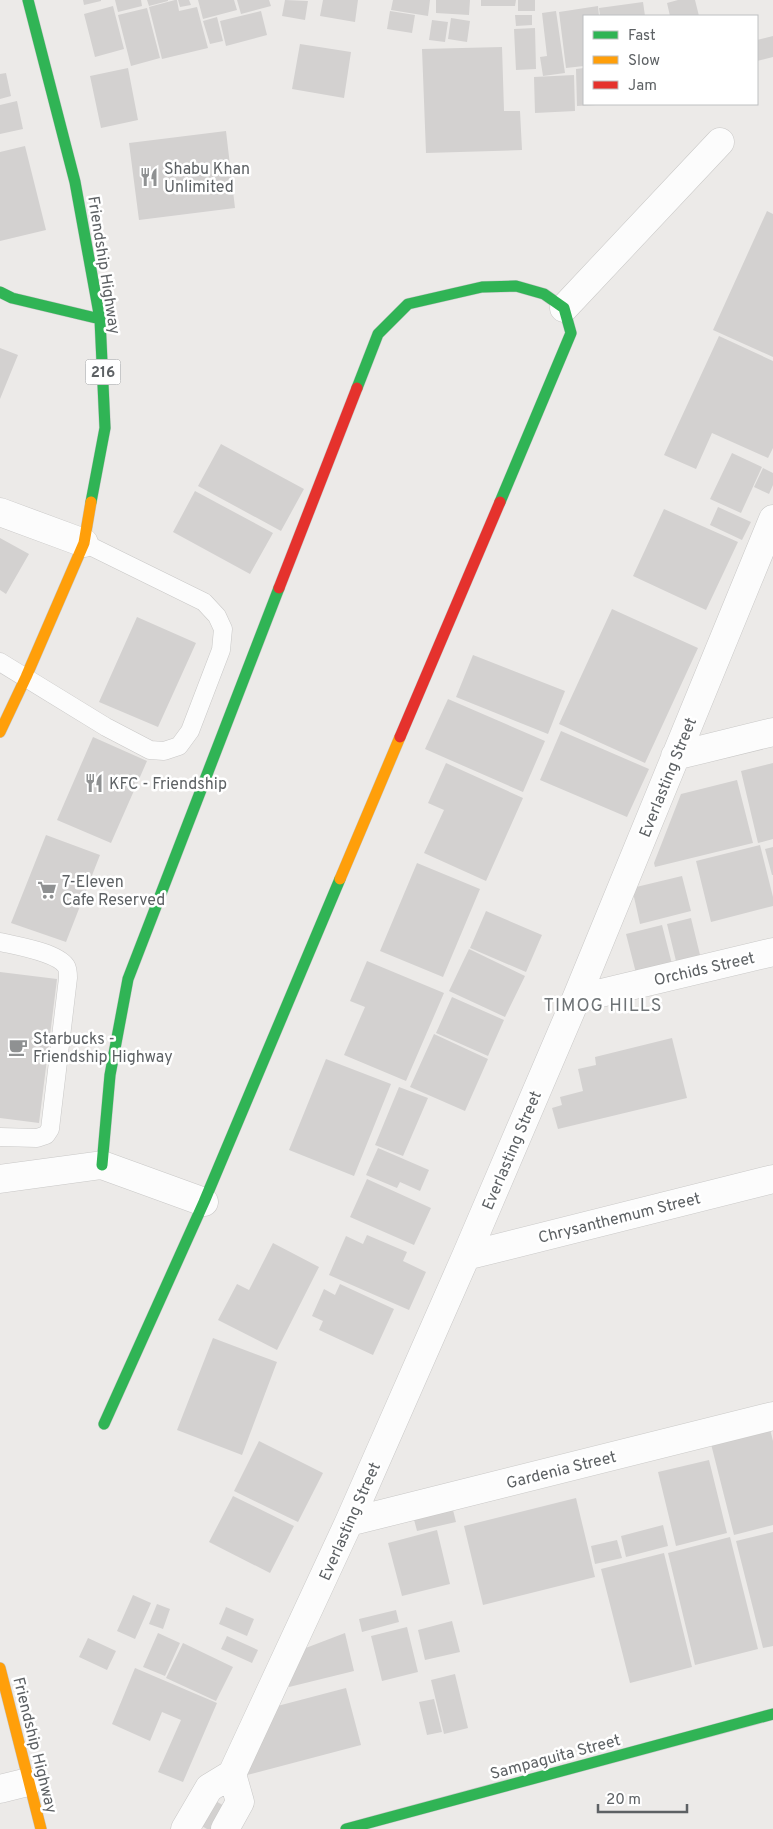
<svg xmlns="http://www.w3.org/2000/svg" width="773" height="1829" font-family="Overpass,sans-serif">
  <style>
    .building { fill: #d3d1d0 }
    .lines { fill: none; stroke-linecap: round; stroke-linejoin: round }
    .lane-casing { stroke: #c9c8c7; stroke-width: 19 }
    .street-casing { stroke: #c9c8c7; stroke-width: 29 }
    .fast-casing { stroke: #c6c7c7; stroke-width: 12 }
    .slow-casing { stroke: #c6c7c7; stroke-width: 12 }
    .jam-casing { stroke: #c6c7c7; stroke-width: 12 }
    .lane { stroke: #fcfcfc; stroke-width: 18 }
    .street { stroke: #fcfcfc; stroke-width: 28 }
    .fast { stroke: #30b455; stroke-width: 11 }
    .slow { stroke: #ff9f0a; stroke-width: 11 }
    .jam { stroke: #e5322d; stroke-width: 11 }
    .labels { text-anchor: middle; stroke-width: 5; stroke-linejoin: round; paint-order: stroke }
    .shield { fill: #fff; stroke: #8e9092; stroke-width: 1 }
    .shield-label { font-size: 15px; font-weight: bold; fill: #5d6164 }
    .poi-label { font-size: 16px; fill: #5d6164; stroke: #fff; text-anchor: start }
    .street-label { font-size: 16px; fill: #5d6164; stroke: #fff }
    .neighbourhood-label { font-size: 18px; letter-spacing: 1px; fill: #6e7376; stroke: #fff }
  </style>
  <rect width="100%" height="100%" fill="#eceae8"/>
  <!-- building -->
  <path class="building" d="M83,0h18v1l-17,4z
    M115,0h26l1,6 -24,6z
    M147,0h21v1l-19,5z
    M175,0h2l2,11 18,-4 11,41 -46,11 -13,-52z
    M178,0h11l2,5 -11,2z
    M198,0h36l3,10 -34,9z
    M237,0h32l2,6 -30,8z
    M285,0l23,1 -3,19 -23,-4z
    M323,0h35l-3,22 -35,-6z
    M393,0h37l-2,16 -37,-6z
    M436,0h34l-1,15 -33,-2z
    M481,0h35l-1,6h-34z
    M518,0h17v11h-17z
    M678,0h17l4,16h-29l-3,-13z
    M643,2l2,14h-45l-1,-8z
    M113,6l11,43 -29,8 -11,-43z
    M598,6l1,10h-15v50l-18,2 -7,-56z
    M147,8l13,50 -29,8 -13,-51z
    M261,11l6,24 -41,11 -6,-25z
    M390,11l25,4 -3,18 -25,-4z
    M556,11l9,62 -22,3 -3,-19 7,-1 -5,-43z
    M515,15h17v10l-16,1z
    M217,17l6,24 -13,3 -7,-23z
    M451,18l19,3 -3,21 -19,-3z
    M432,20l16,2 -3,20 -16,-2z
    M535,28l1,41 -20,1 -2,-41z
    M773,36v21l-16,4v-21z
    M300,44l51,8 -7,46 -52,-9z
    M502,47l2,64h16l2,39 -96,3 -4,-104z
    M128,68l10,52 -37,8 -11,-52z
    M584,68v36h12v1l-19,1 -1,-37z
    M6,73l5,23 -11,3v-25z
    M574,75l1,36 -40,2 -1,-36z
    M17,101l6,28 -23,5v-29z
    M226,131l9,77 -96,12 -10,-77z
    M25,146l21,84 -46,11v-89z
    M767,211l6,3v143l-60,-27z
    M719,336l54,25v87l-5,10 -56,-25 -16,36 -32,-14z
    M0,348l18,7 -18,44z
    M221,444l83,45 -23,42 -83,-45z
    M732,453l30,14 -21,46 -31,-14z
    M763,468l10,5v12l-4,9 -15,-7z
    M195,491l78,42 -23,41 -77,-42z
    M718,507l33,15 -9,18 -32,-15z
    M664,509l74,33 -32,68 -73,-34z
    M0,538l29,16 -23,40 -6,-4z
    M612,609l86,39 -53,115 -86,-39z
    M137,617l59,26 -38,84 -59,-25z
    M473,655l92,36 -17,43 -92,-37z
    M448,699l97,42 -22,51 -98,-43z
    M561,731l88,38 -22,48 -87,-37z
    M93,737l54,24 -36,82 -54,-23z
    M446,763l77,35 -37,83 -62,-28 20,-43 -16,-7z
    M773,763v76l-15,4 -17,-72z
    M737,780l16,63 -98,24 -1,-4 27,-69z
    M46,835l54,20 -34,87 -55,-19z
    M760,845l13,52v9l-62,16 -15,-61z
    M773,847v28h-1l-7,-26z
    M417,863l63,26 -37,88 -63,-26z
    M682,876l9,35 -51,13 -8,-36z
    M486,911l56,24 -16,37 -56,-24z
    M691,918l10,41 -24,6 -10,-41z
    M662,925l10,39 -36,9 -10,-39z
    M469,949l56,27 -20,41 -56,-26z
    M367,961l77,32 -38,88 -62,-26 21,-48 -15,-6z
    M0,972l57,7 -18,144 -39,-5z
    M452,997l52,23 -16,36 -52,-23z
    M434,1034l54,25 -23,52 -55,-24z
    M672,1038l15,60 -129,31 -6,-21 10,-3 -2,-8 23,-6 -5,-22 18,-4 -1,-8z
    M326,1059l65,25 -37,92 -65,-26z
    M399,1087l29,11 -25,58 -28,-11z
    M378,1148l51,22 -9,21 -20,-9 -3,6 -31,-13z
    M367,1179l64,29 -17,37 -64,-28z
    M367,1235l40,17 -4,9 23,11 -17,38 -80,-35 17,-39 17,8z
    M273,1243l46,24 -42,83 -59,-30 19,-36 12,6z
    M340,1284l54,25 -21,46 -54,-25 4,-9 -11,-5 12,-27 11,6z
    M213,1338l64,24 -35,93 -65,-25z
    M769,1425l4,16v84l-39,10 -24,-95z
    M259,1441l64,32 -25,49 -64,-31z
    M709,1460l18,73 -51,13 -18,-74z
    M233,1496l61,30 -24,47 -61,-31z
    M450,1498l6,24 -39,9 -6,-23z
    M576,1498l19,79 -112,28 -19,-79z
    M663,1525l5,21 -42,11 -5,-21z
    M437,1530l13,54 -48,12 -14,-53z
    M773,1532v114l-10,2 -27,-107z
    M730,1537l28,112 -63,16 -27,-112z
    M617,1540l5,18 -27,6 -4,-18z
    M664,1553l28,114 -62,16 -29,-114z
    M133,1595l18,8 -16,36 -18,-8z
    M157,1604l13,5 -7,20 -14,-5z
    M226,1607l28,12 -7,17 -28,-12z
    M396,1610l3,12 -37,10 -3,-13z
    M452,1621l8,31 -35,8 -7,-30z
    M407,1627l11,45 -36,9 -11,-45z
    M158,1633l22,10 -15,33 -22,-9z
    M345,1633l9,38 -65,16 1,-33z
    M227,1636l31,14 -6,13 -31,-14z
    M88,1638l28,13 -9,19 -28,-13z
    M183,1643l50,24 -17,34 -50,-23z
    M135,1668l82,35 -34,79 -25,-10 23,-52 -19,-8 -12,29 -38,-17z
    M455,1674l13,54 -24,6 -13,-54z
    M346,1688l15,57 -114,30 -5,-17 24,-49z
    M434,1699l8,33 -15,3 -8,-33z
    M212,1799l16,9 -12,21h-9l-9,-5z"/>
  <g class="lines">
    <!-- lane casing -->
    <g class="lane-casing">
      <path id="lane" d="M0,662l106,65 44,23 14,1 15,-5 11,-15 31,-81 2,-21 -6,-13 -13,-14 -120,-59
        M0,942c17,4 56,10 66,24 2,3 2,8 2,12l-18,151 -4,6 -9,3 -37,-1"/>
    </g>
    <!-- street casing -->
    <g class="street-casing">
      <path id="street" d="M564,308l156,-166
        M0,512l84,31
        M675,756l98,-24
        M576,999l197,-47
        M0,1179l102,-14 102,37
        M466,1256l307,-77
        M349,1522l424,-106
        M0,1789l28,-7
        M185,1829l24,-41 23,-14 117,-252 117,-266 110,-257 197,-480
        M225,1829l15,-27 -8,-28"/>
    </g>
    <!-- fast casing -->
    <g class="fast-casing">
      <path id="fast" d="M28,0l47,182 25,137 5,109 -14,74
        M0,292l12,6 88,21
        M357,388l21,-54 30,-30 74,-17 34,-1 28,8 20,14 7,25 -71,169
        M102,1165l8,-90 18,-96 151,-391
        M104,1424l100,-222 136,-323
        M346,1829l427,-115"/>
    </g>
    <!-- slow casing -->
    <g class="slow-casing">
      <path id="slow" d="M0,732l26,-55 58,-134 7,-41
        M340,879l60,-142
        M0,1668l41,161"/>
    </g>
    <!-- jam casing -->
    <g class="jam-casing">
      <path id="jam" d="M279,588l78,-200
        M400,737l100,-235"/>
    </g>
    <!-- lane -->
    <use href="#lane" class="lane"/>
    <!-- street -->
    <use href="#street" class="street"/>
    <!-- fast -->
    <use href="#fast" class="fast"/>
    <!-- slow -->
    <use href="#slow" class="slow"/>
    <!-- jam -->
    <use href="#jam" class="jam"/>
  </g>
  <!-- icons -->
  <defs>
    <g id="restaurant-bare" transform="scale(1.5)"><path d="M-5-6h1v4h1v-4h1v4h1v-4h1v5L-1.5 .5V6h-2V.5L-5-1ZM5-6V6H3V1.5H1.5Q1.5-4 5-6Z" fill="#8f9192" stroke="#fff" stroke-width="2.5" paint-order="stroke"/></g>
    <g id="supermarket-bare" transform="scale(1.5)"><path d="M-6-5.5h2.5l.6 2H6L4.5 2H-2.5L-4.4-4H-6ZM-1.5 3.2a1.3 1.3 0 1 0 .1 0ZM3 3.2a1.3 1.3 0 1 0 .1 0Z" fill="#8f9192" stroke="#fff" stroke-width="2.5" paint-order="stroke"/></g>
    <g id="cafe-bare" transform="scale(1.5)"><path d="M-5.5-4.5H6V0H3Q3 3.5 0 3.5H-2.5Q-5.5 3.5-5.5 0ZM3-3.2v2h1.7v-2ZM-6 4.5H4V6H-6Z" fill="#8f9192" stroke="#fff" stroke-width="2.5" paint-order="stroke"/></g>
  </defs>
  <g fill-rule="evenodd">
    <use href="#restaurant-bare" x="149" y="177"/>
    <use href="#restaurant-bare" x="94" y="783"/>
    <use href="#supermarket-bare" x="47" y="890"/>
    <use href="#cafe-bare" x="18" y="1047"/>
  </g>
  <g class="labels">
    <!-- shield labels -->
    <rect class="shield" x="85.5" y="359.5" width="35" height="25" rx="4"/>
    <g class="shield-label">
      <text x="103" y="377">216</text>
    </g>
    <!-- poi labels -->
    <g class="poi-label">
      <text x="164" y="174">Shabu Khan<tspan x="164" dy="18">Unlimited</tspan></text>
      <text x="109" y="789">KFC - Friendship</text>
      <text x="62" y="887">7-Eleven<tspan x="62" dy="18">Cafe Reserved</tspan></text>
      <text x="33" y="1044">Starbucks -<tspan x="33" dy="18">Friendship Highway</tspan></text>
    </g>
    <!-- street labels -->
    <g class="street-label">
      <text transform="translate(105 265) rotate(81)" y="6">Friendship Highway</text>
      <text transform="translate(667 777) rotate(-68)" y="6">Everlasting Street</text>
      <text transform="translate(704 968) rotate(-13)" y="6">Orchids Street</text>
      <text transform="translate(511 1150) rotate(-67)" y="6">Everlasting Street</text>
      <text transform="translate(619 1217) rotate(-14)" y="6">Chrysanthemum Street</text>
      <text transform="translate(561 1469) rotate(-14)" y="6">Gardenia Street</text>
      <text transform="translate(349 1521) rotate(-66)" y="6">Everlasting Street</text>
      <text transform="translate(36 1745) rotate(76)" y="6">Friendship Highway</text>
      <text transform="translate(555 1756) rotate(-15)" y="6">Sampaguita Street</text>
    </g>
    <!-- neighbourhood labels -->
    <g class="neighbourhood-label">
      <text x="603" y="1011">TIMOG HILLS</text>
    </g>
  </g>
  <!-- legend -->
  <rect x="583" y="15" width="175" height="90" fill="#ffffff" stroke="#bec0c1"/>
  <rect x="593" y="31" width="25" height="8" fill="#30b455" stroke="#bec0c1"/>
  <text x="628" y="40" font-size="15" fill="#5d6164">Fast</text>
  <rect x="593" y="56" width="25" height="8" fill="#ff9f0a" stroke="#bec0c1"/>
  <text x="628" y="65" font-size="15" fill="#5d6164">Slow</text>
  <rect x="593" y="81" width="25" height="8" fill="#e5322d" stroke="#bec0c1"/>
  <text x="628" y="90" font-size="15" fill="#5d6164">Jam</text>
  <!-- scale -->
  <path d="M598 1804v8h89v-8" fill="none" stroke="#5d6164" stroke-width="2.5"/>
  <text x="606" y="1804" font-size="15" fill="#5d6164" stroke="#ffffff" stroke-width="4" paint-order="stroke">20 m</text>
</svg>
